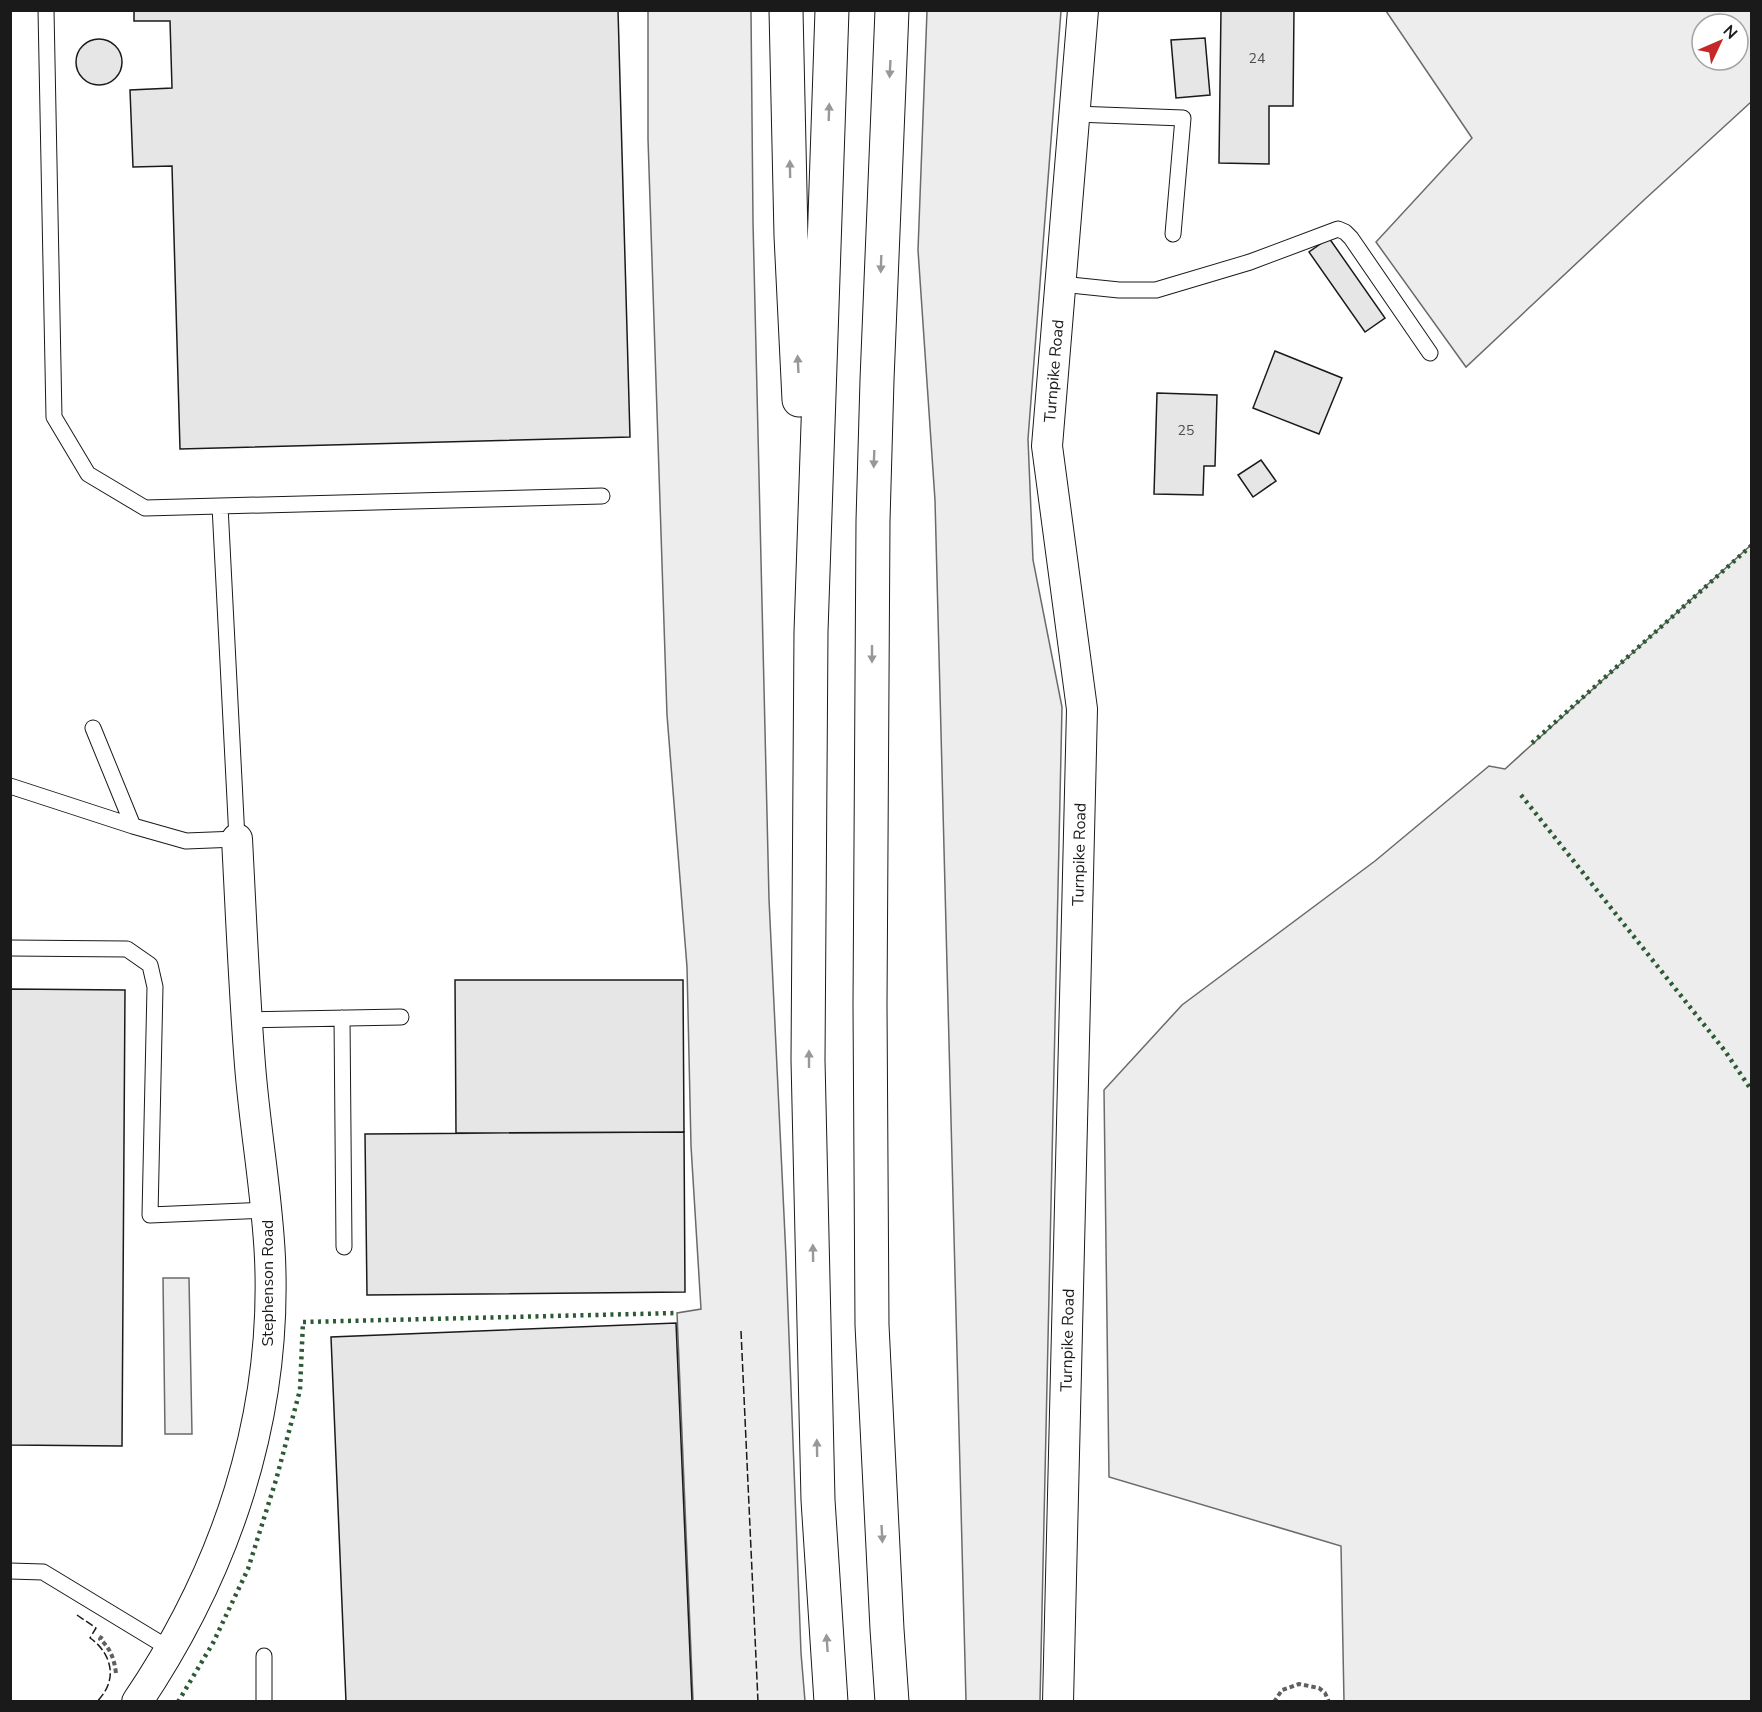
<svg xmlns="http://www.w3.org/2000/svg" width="1762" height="1712" font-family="'Nunito Sans',sans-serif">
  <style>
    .built { fill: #ededed; stroke: #6a6a6a; stroke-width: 1.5; fill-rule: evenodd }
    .building { fill: #e6e6e6; stroke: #1a1a1a; stroke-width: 1.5 }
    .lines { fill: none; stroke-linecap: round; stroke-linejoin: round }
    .service-casing { stroke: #1a1a1a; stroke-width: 17 }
    .minor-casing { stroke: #1a1a1a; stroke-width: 32 }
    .trunk-casing { stroke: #1a1a1a; stroke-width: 35 }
    .path { stroke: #5f5f5f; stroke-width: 4; stroke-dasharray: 4.5 3; stroke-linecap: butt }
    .service { stroke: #fff; stroke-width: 15 }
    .minor { stroke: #fff; stroke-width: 30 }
    .trunk { stroke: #fff; stroke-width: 33 }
    .hedge { stroke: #2b5a34; stroke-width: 4.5; stroke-dasharray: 3 4.5; stroke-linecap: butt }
    .fence { stroke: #1a1a1a; stroke-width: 1.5; stroke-dasharray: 8 3; stroke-linecap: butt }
    .oneway { fill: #989898 }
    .labels { text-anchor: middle; stroke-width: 4.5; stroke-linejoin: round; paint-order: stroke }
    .number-label { font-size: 14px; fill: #4d4d4d }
    .street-label { font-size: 16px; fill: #1a1a1a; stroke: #fff }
  </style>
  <rect width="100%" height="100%" fill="#fff"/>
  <!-- built -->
  <path class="built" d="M648,11h103l2,211 16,677 17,358 15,396 4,48h-112l-16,-388 24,-4 -10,-163 -4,-179 -20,-252 -19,-576z
    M927,11h134l-33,428 5,121 29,147 -22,994h-74l-31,-1201 -17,-250z
    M1386,11h365v91l-107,98 -178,167 -90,-125 96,-104zM1702,24h36v36h-36z
    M1751,545v1156h-407l-3,-155 -232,-69 -5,-387 78,-85 193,-144 114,-95 16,3z
    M163,1278h26l3,156h-27z"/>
  <!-- building -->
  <path class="building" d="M134,10h484l12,427 -450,12 -8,-283 -39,1 -3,-77 42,-2 -2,-67h-36z
    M1221,10h73l-1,96h-24v58l-50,-1z
    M1205,38l5,57 -34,3 -5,-58z
    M76 62a23 23 0 1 1 46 0a23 23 0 1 1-46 0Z
    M1329,238l56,80 -20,14 -56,-80z
    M1275,351l67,27 -23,56 -66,-26z
    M1157,393l60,2 -2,71h-11l-1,29 -49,-1z
    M1261,460l15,21 -23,16 -15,-22z
    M455,980h228l1,152 -228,1z
    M10,989l115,1 -3,456 -112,-1z
    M684,1132l1,160 -318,3 -2,-161z
    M676,1323l16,379h-346l-15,-365z"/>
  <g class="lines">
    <!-- service casing -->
    <g class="service-casing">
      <path id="service" d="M46,10l8,407 34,57 57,34 457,-12
        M1075,114l108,4 -10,116
        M1061,284l58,6h37l94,-28 88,-33 7,3 6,6 79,115
        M93,728l40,98
        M10,786l123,40 53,15 51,-2 -17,-333
        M10,948l117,1 23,16 5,22 -5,228 117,-5
        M342,1018l2,229
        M247,1020l154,-3
        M10,1571l33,1 127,77
        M264,1702v-46"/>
    </g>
    <!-- minor casing -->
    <g class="minor-casing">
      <g id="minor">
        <path d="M137,1702c89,-132 140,-283 133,-444 -3,-65 -15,-128 -20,-193 -6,-75 -9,-151 -13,-226"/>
        <path id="s1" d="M1058,1702l24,-993 -35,-263 36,-436"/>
      </g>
    </g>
    <!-- trunk casing -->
    <g class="trunk-casing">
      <path id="trunk" d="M786,10l5,226 8,164
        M892,10l-15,370 -4,141 -3,484 2,320 15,304 5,73
        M831,1702l-13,-202 -10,-440 3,-428 21,-622"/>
    </g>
    <!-- path -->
    <path class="path" d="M102,1636l-2,3c11,10 14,20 16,34
      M1274,1702l8,-12 17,-6 20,4 6,5 4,9"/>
    <!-- service -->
    <use href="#service" class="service"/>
    <!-- minor -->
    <use href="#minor" class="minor"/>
    <!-- trunk -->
    <use href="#trunk" class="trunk"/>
    <!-- hedge -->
    <path class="hedge" d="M1532,743l220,-198
      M1521,795l204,256 27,40
      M178,1702l35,-59 35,-74 28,-89 24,-90 3,-68 374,-9"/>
    <!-- fence -->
    <path class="fence" d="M741,1331l17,371
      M77,1615l19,13 -6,10c15,10 25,29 18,47 -2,6 -7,12 -11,17"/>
  </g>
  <!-- one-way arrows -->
  <defs><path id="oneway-solid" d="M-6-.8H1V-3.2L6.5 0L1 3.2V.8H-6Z" transform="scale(1.5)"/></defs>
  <g class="oneway">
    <use href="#oneway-solid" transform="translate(890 69) rotate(93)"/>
    <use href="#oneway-solid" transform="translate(829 112) rotate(-88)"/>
    <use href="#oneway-solid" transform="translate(790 169) rotate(-91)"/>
    <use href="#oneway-solid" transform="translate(881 264) rotate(92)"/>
    <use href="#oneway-solid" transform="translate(798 364) rotate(-93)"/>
    <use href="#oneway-solid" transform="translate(874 459) rotate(92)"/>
    <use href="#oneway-solid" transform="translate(872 654) rotate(90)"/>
    <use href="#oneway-solid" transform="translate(809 1059) rotate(-90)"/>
    <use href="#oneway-solid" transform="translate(813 1253) rotate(-91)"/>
    <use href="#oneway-solid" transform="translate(817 1448) rotate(-91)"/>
    <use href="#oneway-solid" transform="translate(882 1534) rotate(87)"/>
    <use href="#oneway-solid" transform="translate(827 1643) rotate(-94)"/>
  </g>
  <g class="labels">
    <!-- number labels -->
    <g class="number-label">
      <text x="1257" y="63">24</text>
      <text x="1186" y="435">25</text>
    </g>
    <!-- street labels -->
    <g class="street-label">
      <text dy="6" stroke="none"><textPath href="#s1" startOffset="1334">Turnpike Road</textPath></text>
      <text dy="6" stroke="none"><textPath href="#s1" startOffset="848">Turnpike Road</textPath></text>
      <text transform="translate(267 1283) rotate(-90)" y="6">Stephenson Road</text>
      <text dy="6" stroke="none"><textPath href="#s1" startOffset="362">Turnpike Road</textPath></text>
    </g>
  </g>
  <!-- border -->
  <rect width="1762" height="1712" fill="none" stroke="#1a1a1a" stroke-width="24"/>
  <!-- north arrow -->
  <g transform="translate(1720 42) rotate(46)"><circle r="28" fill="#ffffff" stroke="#a3a3a3" stroke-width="1.5"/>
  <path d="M0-4.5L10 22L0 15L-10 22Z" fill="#c62828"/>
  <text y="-9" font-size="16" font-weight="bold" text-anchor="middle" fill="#1a1a1a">N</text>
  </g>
</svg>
